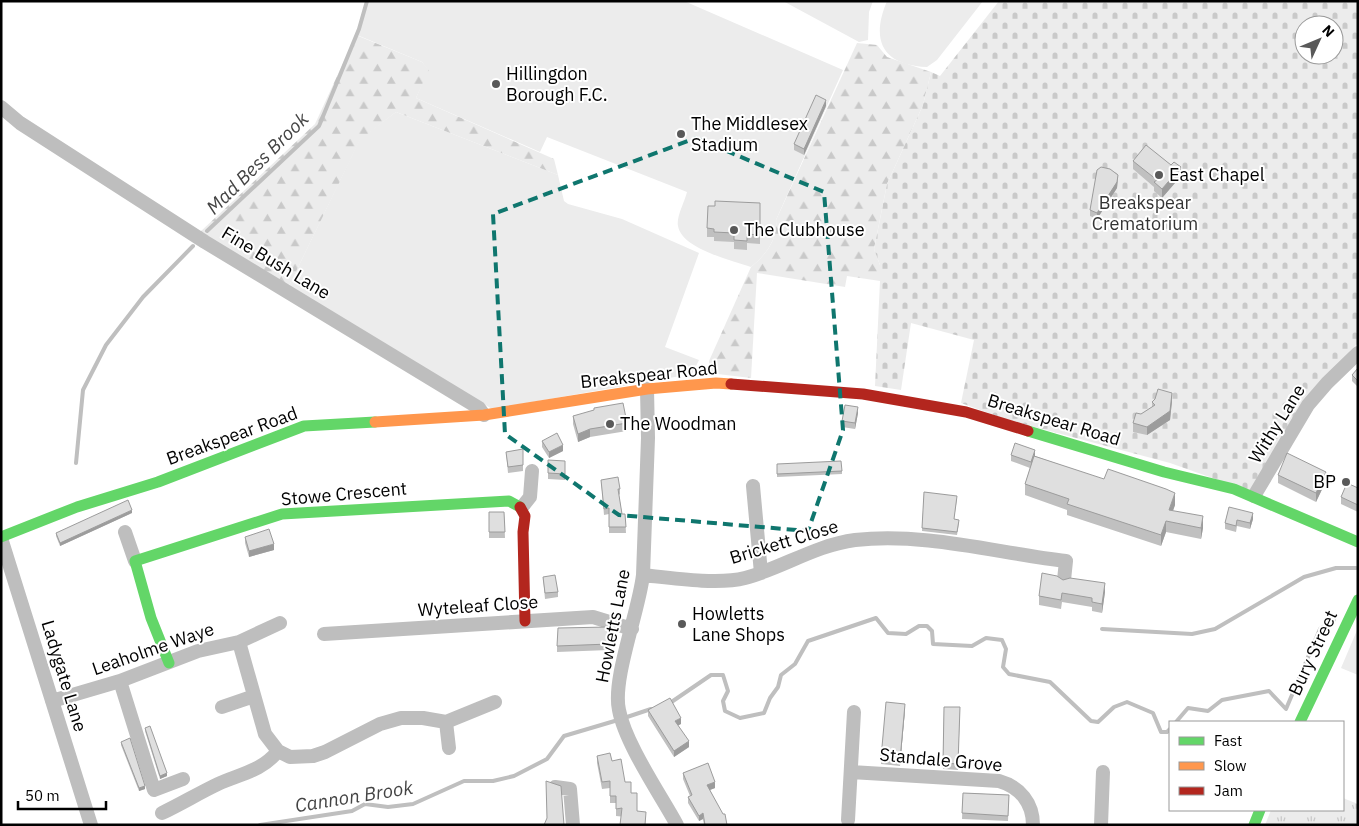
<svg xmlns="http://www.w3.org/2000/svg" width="1359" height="826" font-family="'IBM Plex Sans',sans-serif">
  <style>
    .green { fill: #ececec }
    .forest { fill: url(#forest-firs) }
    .cemetery { fill: url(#cemetery-stones); fill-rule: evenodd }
    .park { fill: url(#park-tufts) }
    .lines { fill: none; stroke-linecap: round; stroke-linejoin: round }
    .stream { stroke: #bfbfbf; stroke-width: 4 }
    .street { stroke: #bebebe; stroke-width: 14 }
    .fast { stroke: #63d668; stroke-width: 11 }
    .slow { stroke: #ff974d; stroke-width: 11 }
    .jam { stroke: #b3261e; stroke-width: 11 }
    .wall { fill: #c0c0c0 }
    .shaded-wall { fill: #9c9c9c }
    .building { fill: #dfdfdf; stroke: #9c9c9c }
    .marked { fill: none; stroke: #0f766e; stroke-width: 4; stroke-dasharray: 10 6; stroke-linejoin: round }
    .poi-dot { fill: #595959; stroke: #fff; stroke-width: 2 }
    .labels { text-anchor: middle; stroke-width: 4; stroke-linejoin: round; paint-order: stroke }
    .poi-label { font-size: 18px; fill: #000; stroke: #fff; text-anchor: start }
    .park-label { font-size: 18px; fill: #333; stroke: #fff }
    .street-label { font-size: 18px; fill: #000; stroke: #fff }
    .water-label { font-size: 19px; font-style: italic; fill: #444; stroke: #fff }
  </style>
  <defs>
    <pattern id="forest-firs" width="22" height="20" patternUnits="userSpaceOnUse" patternTransform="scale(1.25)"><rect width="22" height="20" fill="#ececec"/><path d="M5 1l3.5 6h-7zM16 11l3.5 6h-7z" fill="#c9c9c9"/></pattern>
    <pattern id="cemetery-stones" width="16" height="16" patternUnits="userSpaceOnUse" patternTransform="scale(1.25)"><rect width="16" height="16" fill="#ececec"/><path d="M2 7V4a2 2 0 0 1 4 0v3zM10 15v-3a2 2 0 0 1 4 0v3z" fill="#c9c9c9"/></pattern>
    <pattern id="park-tufts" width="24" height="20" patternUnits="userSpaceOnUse" patternTransform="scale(1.25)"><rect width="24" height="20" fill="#ececec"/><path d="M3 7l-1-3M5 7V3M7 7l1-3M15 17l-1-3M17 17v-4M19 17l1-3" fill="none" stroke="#c9c9c9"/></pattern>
  </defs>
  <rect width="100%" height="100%" fill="#fff"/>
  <!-- green -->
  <path class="green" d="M368,1h316l159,69 -67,150c2,19 -11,36 -25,47 -20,-7 -69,-18 -73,-41 -2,-9 7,-25 9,-34l-140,-55 -7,15 -124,-54 12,-28 -6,-8 -65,-27z
    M783,1h90l-4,11 -1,28 -9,2z
    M887,1h96l-46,59 -10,7c-44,-2 -57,-26 -40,-66z
    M396,112l162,63 6,26 4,3 54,15 77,34 -34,94 34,13 -7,14 -200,35 -203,-123 71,-147z
    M1358,628v47l-17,-7z"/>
  <!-- forest -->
  <path class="forest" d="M356,35l66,27 7,8 -13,28 138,61 4,16 -162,-63 -36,28 -71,146 -89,-54 115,-108z
    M857,43l20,2 10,12 44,15 -8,33 -36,79 -13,65 6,16v16l-33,-5 -2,11 -88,-14 -6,105 -42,-5v-12l42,-94c14,-11 27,-28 25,-47z"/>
  <!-- cemetery -->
  <path class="cemetery" d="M999,1h359v342l-46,48 -60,101 -82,-29 -165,-44 -44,-16 13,-63 -63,-17 -10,67 -26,-4 5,-105v-16l-6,-16 13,-65 36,-79 8,-33 9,4zM1304,25h30v30h-30z"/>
  <!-- park -->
  <path class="park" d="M1343,798l15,6v21h-93l6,-15h72z"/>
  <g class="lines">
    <!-- stream -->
    <path class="stream" d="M207,231l112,-105 40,-97 8,-28
      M76,463l7,-73 23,-45 37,-48 50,-51
      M1102,629l90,5 23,-5 89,-52 32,-9h20
      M670,703l41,-28h12l5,16 -5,10 2,10 15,7 24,-5 6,-15 8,-11 3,-12 14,-11 13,-23 68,-23 12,15 18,1 13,-8h8l5,5 1,13 39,2 14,-8 16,2 4,9 -3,18 6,7 41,8 41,39 7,1 16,-15 13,-5 26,11 8,19h6l3,-3
      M624,718l27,-9
      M1176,722l12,-14 20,3 14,-11 47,-9 17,18 34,-80 14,-9
      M260,825l92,-14 13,-7 23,3 25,-3 51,-23h29l21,-5 33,-17 17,-23 54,-16"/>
    <!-- street -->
    <path class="street" d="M1,107l19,16 185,119 274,166 5,7
      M647,389l1,49 -5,137c-4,36 -31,104 -24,135 6,33 41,84 58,115
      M753,486l8,87
      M1254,496l54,-91 19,-22 31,-30
      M522,507l8,-10 2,-26
      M125,532l10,29
      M1,538l90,287
      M643,575c28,3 75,10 102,3 37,-10 71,-33 110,-38 70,-8 142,13 211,21l-2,19
      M324,634l269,-17 39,12
      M239,642l26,92 13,17 12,6 23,-1 12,-4 55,-28 21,-6h22l23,4 49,-20
      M120,681l34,109 29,-11
      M52,701l68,-20 78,-30 41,-9 41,-19
      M222,707l32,-11
      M446,722l3,26
      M851,772l148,9c21,6 34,22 34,44
      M555,787l15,2 3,36
      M162,813c19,-9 37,-20 56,-29 22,-10 44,-13 60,-33
      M848,820l6,-108
      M1101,825l2,-53"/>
    <!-- fast -->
    <path class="fast" d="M1028,431l136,41 70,17 124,53
      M1,537l76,-30 81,-25 146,-56 71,-4
      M169,663l-18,-45 -16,-57 147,-47 227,-13 11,6
      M1300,722l58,-122
      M1254,825l6,-15"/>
    <!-- slow -->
    <path class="slow" d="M375,422l109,-7 163,-26 69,-6 15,1"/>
    <!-- jam -->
    <path class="jam" d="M731,384l132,10 103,18 62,19
      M520,507l5,9 -2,16 2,89"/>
  </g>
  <!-- wall -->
  <path class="wall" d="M826,106l-22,49 -10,-5v-6z
    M1133,161l38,4 10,11 -19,22 -8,-7v-4l-21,-18z
    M1118,181l-1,7 -20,31 -7,-3v-6z
    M760,203v41l-13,-1v7l-13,-1v-7l-20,-1v-4h-7v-9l8,-22z
    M1358,368v19l-6,-6v-6z
    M1172,401l-2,19 -23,15 -14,-3v-9l8,-9 11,-7v-5z
    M858,413l-3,16 -13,-2v-6z
    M573,416l54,7v8l-37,6 -12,5 -5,-18z
    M542,441l21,10 -14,7 -7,-11z
    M523,449v22l-15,2 -2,-21z
    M1011,455l24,1 140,49 -2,6 30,17 -2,11 -35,-7 -5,14 -94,-31v-5l-42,-15v-11l5,-16 -19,-7z
    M565,461v19l-17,-1v-6z
    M777,464l65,7v3l-65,3z
    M1278,475l48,6 -10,21 -38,-19z
    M601,480l19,9v5l-1,1 3,19h3l1,19h-17v-19l-5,1z
    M1358,488v24l-17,-8v-7z
    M924,492l33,7 -3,20 5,4 -2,12 -35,-4z
    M1229,507l24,12 -3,10 -13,-3 -1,6 -11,-3v-6z
    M489,512h15l1,26h-16z
    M132,513l-72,33 -4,-10v-3z
    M245,537l29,13 -25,7 -4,-14z
    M543,577l15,15v5l-13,2z
    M1063,580l42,12 -3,21 -10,-2v-4l-30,-5 -1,7 -22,-4v-9z
    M609,627v23l-52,2v-6z
    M944,707h16l-2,63 -15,-1z
    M648,710l33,14 -3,1 11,22 -15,10 -26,-41z
    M905,710l-5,56 -19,-2v-6z
    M145,728l22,48 -7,3 -15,-48z
    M121,742l24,47 -6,2 -18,-46z
    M597,756l15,5 19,32 6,18 9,8 -30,-3v-13h-6v-15l-8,1 -5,-26z
    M683,773l32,15 -5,2 17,35h-23l-1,-6 -4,2 -11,-18v-6l2,-1 -7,-17z
    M963,793l46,2 -1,26 -46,-2z"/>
  <!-- shaded-wall -->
  <path class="shaded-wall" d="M826,100v6l-22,49v-6z
    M1181,167v9l-19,22v-9z
    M1118,175l-1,13 -20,31v-6z
    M1172,393v8l-2,19 -23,15v-8z
    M858,407v6l-3,16v-6z
    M590,429v8l-12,5v-8z
    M563,445v6l-14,7v-6z
    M1035,450v6l-4,12v-6z
    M1326,472v9l-10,21v-9z
    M1175,493v12l-6,16v-11z
    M132,510v3l-72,33v-3z
    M1253,513v6l-3,10v-6z
    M1203,516v12l-2,11v-11z
    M1166,521v11l-5,14v-11z
    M274,544v6l-25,7v-6z
    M1105,583v9l-3,21v-9z
    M905,704v6l-5,56v-6z
    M681,718v6l-6,3v-6z
    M689,741v6l-15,10v-6z
    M167,773v3l-7,3v-3z
    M715,782v6l-8,3v-6z
    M145,786v3l-6,2v-3z
    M703,813v6l-4,2v-5z"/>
  <!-- building -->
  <path class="building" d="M816,95l10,5 -22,49 -10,-5z
    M1146,145l25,20 3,-3 7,5 -19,22 -8,-7 3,-2 -24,-19z
    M1101,167l9,2 8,6 -1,7 -20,31 -7,-3 7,-40z
    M715,201l45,2v32l-13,-1v7l-13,-1v-7l-20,-1v-3l-7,-1 1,-22h7z
    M1358,368v13l-6,-6z
    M1158,389l14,4 -2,18 -23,16 -14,-4 3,-10 5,1 14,-9 -3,-3 3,-3z
    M623,403l4,20 -37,6 -12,5 -5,-18 21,-6v-2z
    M845,405l13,2 -3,16 -13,-2z
    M557,433l6,12 -14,7 -7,-11z
    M1015,443l20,7 -4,12 -20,-7z
    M523,449v16l-15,2 -2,-15z
    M1287,453l39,19 -10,21 -38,-18z
    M1034,456l70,23 4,-10 58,20 9,4 -6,17 34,6 -2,12 -35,-7 -5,14 -94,-31 2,-5 -44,-15z
    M548,460l17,1v13l-17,-1z
    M841,461l1,10 -65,3v-10z
    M618,477l2,12h-2l4,25h3l1,13h-17v-19l-5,1 -3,-29z
    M1347,483l11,5v17l-17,-8z
    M924,492l33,4 -3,23 5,1 -2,12 -35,-4z
    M128,500l4,10 -72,33 -4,-10z
    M1229,507l24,6 -3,10 -13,-3 -1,6 -11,-3z
    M489,512h15l1,20h-16z
    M269,529l5,15 -25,7 -4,-14z
    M1042,573l15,3 6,4 7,-2 35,5 -3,21 -10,-2v-4l-30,-5 -1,7 -22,-4z
    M555,575l3,17 -13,1 -2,-16z
    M609,627v17l-52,2 1,-18z
    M670,698l11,20 -6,3 14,20 -15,10 -26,-41z
    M886,702l19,2 -5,56 -19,-2z
    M944,707h16l-2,57 -15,-1z
    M150,726l17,47 -7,3 -15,-48z
    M130,738l15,48 -6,2 -18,-46z
    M610,753l2,8 9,-2 4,23h6v11h6v18l9,1 -1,13h-25l2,-17 -6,1v-13h-6v-15l-8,1 -5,-26z
    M708,763l7,19 -8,3 16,29h2l2,11h-22l-2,-12 -4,3 -11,-19 4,-2 -9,-22z
    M546,781l15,5 3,39h-20l3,-7z
    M963,793l46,2 -1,21 -46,-3z"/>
  <!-- marked area -->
  <path class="marked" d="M696,138l128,54 19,238 -35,101 -189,-16 -114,-81 -12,-220z"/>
  <!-- markers -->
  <g class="poi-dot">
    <circle cx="496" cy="84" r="5"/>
    <circle cx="681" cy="134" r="5"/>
    <circle cx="1159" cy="175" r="5"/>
    <circle cx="734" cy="230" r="5"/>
    <circle cx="610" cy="424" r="5"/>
    <circle cx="1346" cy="482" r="5"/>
    <circle cx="682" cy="624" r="5"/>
  </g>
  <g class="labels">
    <!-- poi labels -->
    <g class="poi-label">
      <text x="506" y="80">Hillingdon<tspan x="506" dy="21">Borough F.C.</tspan></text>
      <text x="691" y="130">The Middlesex<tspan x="691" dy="21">Stadium</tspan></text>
      <text x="1169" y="181">East Chapel</text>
      <text x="744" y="236">The Clubhouse</text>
      <text x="620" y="430">The Woodman</text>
      <text x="1336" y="488" text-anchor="end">BP</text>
      <text x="692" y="620">Howletts<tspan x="692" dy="21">Lane Shops</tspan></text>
    </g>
    <!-- park labels -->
    <g class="park-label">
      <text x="1145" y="209">Breakspear<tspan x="1145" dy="21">Crematorium</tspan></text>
    </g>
    <!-- street labels -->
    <g class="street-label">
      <text transform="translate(276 263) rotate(31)" y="6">Fine Bush Lane</text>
      <text transform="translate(649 375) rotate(-6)" y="6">Breakspear Road</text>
      <text transform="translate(1054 420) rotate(17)" y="6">Breakspear Road</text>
      <text transform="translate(1277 424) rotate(-58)" y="6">Withy Lane</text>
      <text transform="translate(232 436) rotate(-20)" y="6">Breakspear Road</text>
      <text transform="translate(344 494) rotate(-5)" y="6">Stowe Crescent</text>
      <text transform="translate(784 542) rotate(-17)" y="6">Brickett Close</text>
      <text transform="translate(478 606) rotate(-4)" y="6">Wyteleaf Close</text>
      <text transform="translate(613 626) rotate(-79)" y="6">Howletts Lane</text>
      <text transform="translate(153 649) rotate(-19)" y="6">Leaholme Waye</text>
      <text transform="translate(1313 653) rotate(-65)" y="6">Bury Street</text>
      <text transform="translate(64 676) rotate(73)" y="6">Ladygate Lane</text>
      <text transform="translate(941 760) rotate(5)" y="6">Standale Grove</text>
    </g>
    <!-- water labels -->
    <g class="water-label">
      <text transform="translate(257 163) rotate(-45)" y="7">Mad Bess Brook</text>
      <text transform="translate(354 796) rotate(-9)" y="7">Cannon Brook</text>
    </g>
  </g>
  <!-- border -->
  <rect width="1359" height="826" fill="none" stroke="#000000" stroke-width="5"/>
  <!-- legend -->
  <rect x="1169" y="721" width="175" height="90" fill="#ffffff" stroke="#999999"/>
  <rect x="1179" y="737" width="25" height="8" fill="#63d668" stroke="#999999"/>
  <text x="1214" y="746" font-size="15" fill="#000000">Fast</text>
  <rect x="1179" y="762" width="25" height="8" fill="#ff974d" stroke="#999999"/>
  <text x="1214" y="771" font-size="15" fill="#000000">Slow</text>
  <rect x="1179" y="787" width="25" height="8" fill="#b3261e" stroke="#999999"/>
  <text x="1214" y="796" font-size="15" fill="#000000">Jam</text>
  <!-- north arrow -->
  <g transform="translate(1319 40) rotate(46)"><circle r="24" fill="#ffffff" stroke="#999999"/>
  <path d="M0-4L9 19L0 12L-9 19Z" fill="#595959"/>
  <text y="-8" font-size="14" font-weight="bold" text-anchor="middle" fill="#000000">N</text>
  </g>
  <!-- scale -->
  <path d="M18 801v8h88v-8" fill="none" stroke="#000000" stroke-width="2.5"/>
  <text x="25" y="801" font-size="15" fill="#000000" stroke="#ffffff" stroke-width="4" paint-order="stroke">50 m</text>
</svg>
